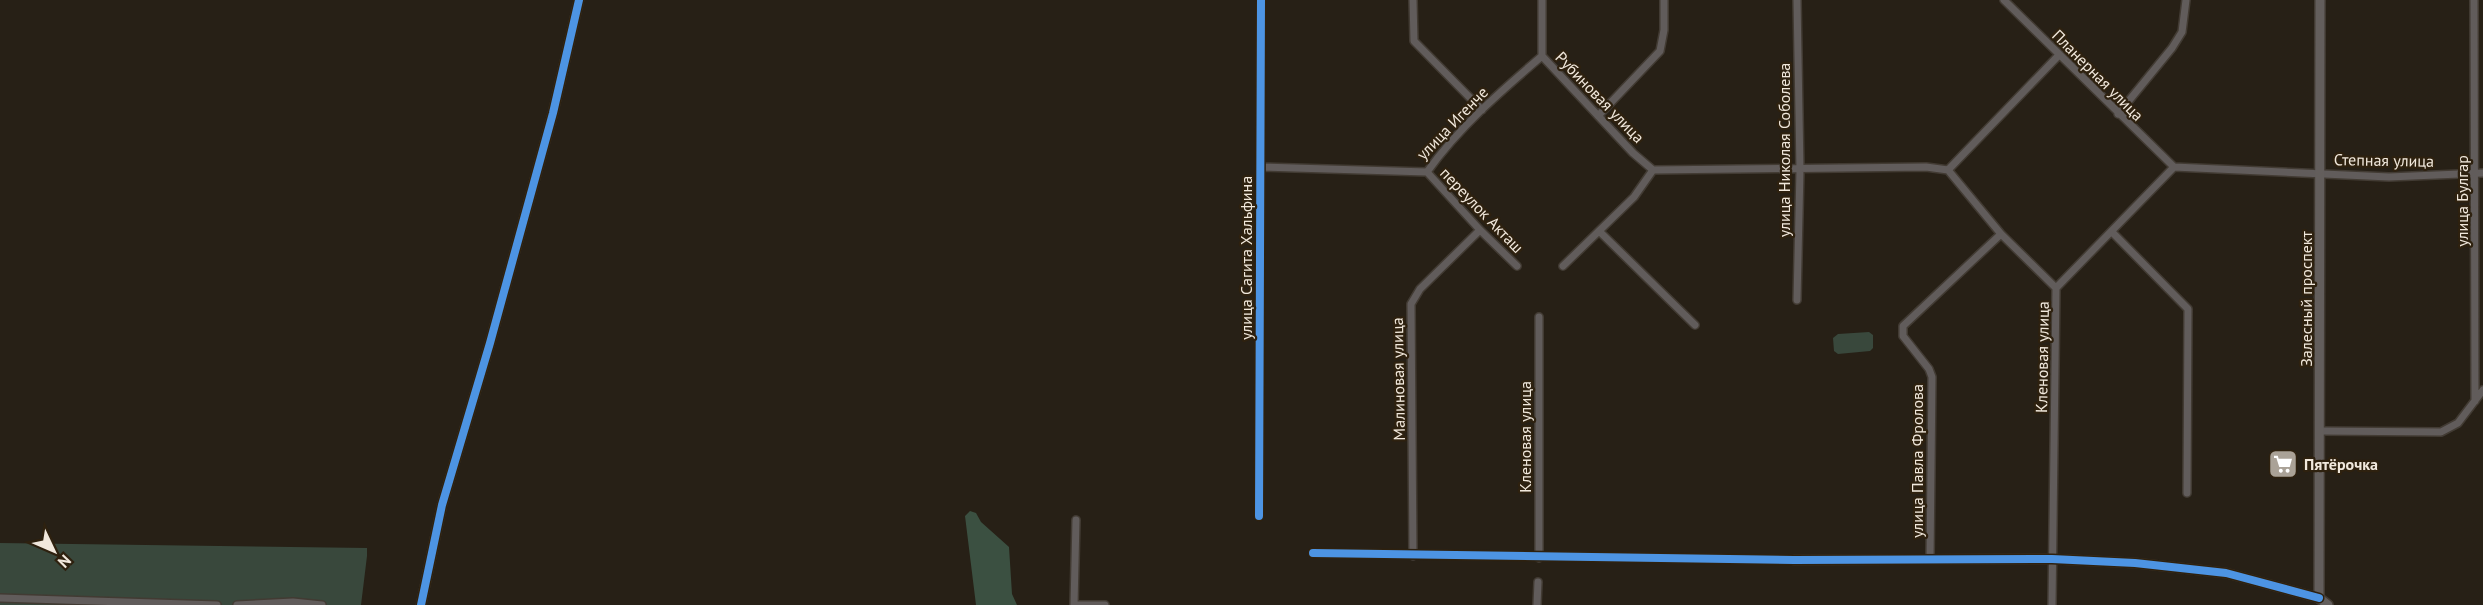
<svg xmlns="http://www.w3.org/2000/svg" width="2483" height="605" font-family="'PT Sans',sans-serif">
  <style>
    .green { fill: #39483c }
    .forest { fill: #3b5041 }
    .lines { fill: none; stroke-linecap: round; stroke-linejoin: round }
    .minor-casing { stroke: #423b33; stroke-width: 10 }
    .tertiary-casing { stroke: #423b33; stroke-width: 11 }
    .secondary-casing { stroke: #423b33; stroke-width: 12 }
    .minor { stroke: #615c5b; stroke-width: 7 }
    .tertiary { stroke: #615c5b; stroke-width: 8 }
    .secondary { stroke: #635e5c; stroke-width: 9 }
    .cycleway-casing { stroke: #2e210f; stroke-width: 11 }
    .cycleway { stroke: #4d94e3; stroke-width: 8 }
    .labels { text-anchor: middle; stroke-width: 4.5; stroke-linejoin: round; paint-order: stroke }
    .street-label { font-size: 16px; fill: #f1e8dc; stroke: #2e210f }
    .poi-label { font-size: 16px; font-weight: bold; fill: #f1e8dc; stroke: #2e210f; text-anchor: start }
  </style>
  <rect width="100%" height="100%" fill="#272016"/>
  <!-- green -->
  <path class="green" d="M1869,332l4,3v13l-3,3 -32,3 -4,-3 -1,-13 5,-4z
    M0,543l367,5v8l-6,49h-361z"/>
  <!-- forest -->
  <path class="forest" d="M970,511l6,2 5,9 28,25 3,47 5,11h-41l-11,-89z"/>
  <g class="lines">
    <!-- minor casing -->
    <g class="minor-casing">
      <path id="minor" d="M1413,0l1,41 68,69
        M1542,0v56l91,97 20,17
        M1797,0l3,170 -3,130
        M2004,0l170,167
        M2474,0l1,401
        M2118,114l54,-66 10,-16 4,-32
        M1599,115l61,-64 4,-21v-30
        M1260,167l167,5
        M2174,167l215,10 94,-4
        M1653,170l273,-3 22,3
        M1427,172c32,-45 74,-81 115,-116
        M1427,172l53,58 37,36
        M1599,231l96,94
        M2112,232l76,77 -1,184
        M1563,266l71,-69 19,-27
        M2056,288l-55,-54 -53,-64 111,-115
        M2321,431l120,1 17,-9 25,-33
        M1259,516l2,-516
        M1076,520l-2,85h31
        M1313,553l481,7
        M1413,556l-2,-252 9,-15 60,-59
        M1539,558v-241
        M1930,560l2,-183 -3,-8 -26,-33v-10l98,-92
        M0,598l217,7
        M237,605l56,-3 29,3
        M1537,605l1,-23
        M2052,605l4,-317 118,-121"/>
    </g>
    <!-- tertiary casing -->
    <g class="tertiary-casing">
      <path id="tertiary" d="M1794,560l258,-1 83,4 91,10 93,25
        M421,605l21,-100 48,-162 63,-230 26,-113"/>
    </g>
    <!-- secondary casing -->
    <g class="secondary-casing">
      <path id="secondary" d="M2320,0l-1,598 9,7"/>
    </g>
    <!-- minor -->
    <use href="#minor" class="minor"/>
    <!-- tertiary -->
    <use href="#tertiary" class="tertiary"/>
    <!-- secondary -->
    <use href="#secondary" class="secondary"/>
    <!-- cycleway casing -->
    <g class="cycleway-casing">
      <path id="cycleway" d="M1259,516l2,-516
        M1313,553l481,7 258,-1 83,4 91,10 93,25
        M421,605l21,-100 48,-162 63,-230 26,-113"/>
    </g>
    <!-- cycleway -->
    <use href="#cycleway" class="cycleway"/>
  </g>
  <!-- icons -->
  <defs>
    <g id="supermarket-square" transform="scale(1.5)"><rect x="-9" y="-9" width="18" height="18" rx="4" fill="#aaa297" stroke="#2e210f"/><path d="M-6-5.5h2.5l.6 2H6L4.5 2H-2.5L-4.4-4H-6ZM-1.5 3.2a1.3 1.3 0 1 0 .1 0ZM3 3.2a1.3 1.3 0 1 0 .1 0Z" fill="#fff"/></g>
  </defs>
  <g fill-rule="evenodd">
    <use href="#supermarket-square" x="2283" y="464"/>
  </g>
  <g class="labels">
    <!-- street labels -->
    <g class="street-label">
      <text transform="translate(2098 75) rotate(45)" y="6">Планерная улица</text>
      <text transform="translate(1600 97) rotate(46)" y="6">Рубиновая улица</text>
      <text transform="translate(1452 123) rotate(-46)" y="6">улица Игенче</text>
      <text transform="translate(1784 150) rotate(-90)" y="6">улица Николая Соболева</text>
      <text transform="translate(2384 160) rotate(1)" y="6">Степная улица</text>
      <text transform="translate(2462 201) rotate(-90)" y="6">улица Булгар</text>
      <text transform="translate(1482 210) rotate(46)" y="6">переулок Акташ</text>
      <text transform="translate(1246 258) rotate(-90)" y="6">улица Сагита Хальфина</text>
      <text transform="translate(2306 299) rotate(-90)" y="6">Залесный проспект</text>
      <text transform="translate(2042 357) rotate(-89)" y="6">Кленовая улица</text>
      <text transform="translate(1398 379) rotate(-91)" y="6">Малиновая улица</text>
      <text transform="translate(1525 437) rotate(-90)" y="6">Кленовая улица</text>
      <text transform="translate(1917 461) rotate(-90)" y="6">улица Павла Фролова</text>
    </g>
    <!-- poi labels -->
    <g class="poi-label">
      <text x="2304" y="470">Пятёрочка</text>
    </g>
  </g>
  <!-- north arrow -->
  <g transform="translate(54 551) rotate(134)" stroke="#2e210f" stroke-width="4.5" paint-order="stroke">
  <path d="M0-4.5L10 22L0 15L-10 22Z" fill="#f1e8dc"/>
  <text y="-9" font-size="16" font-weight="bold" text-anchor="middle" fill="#f1e8dc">N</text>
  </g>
</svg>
